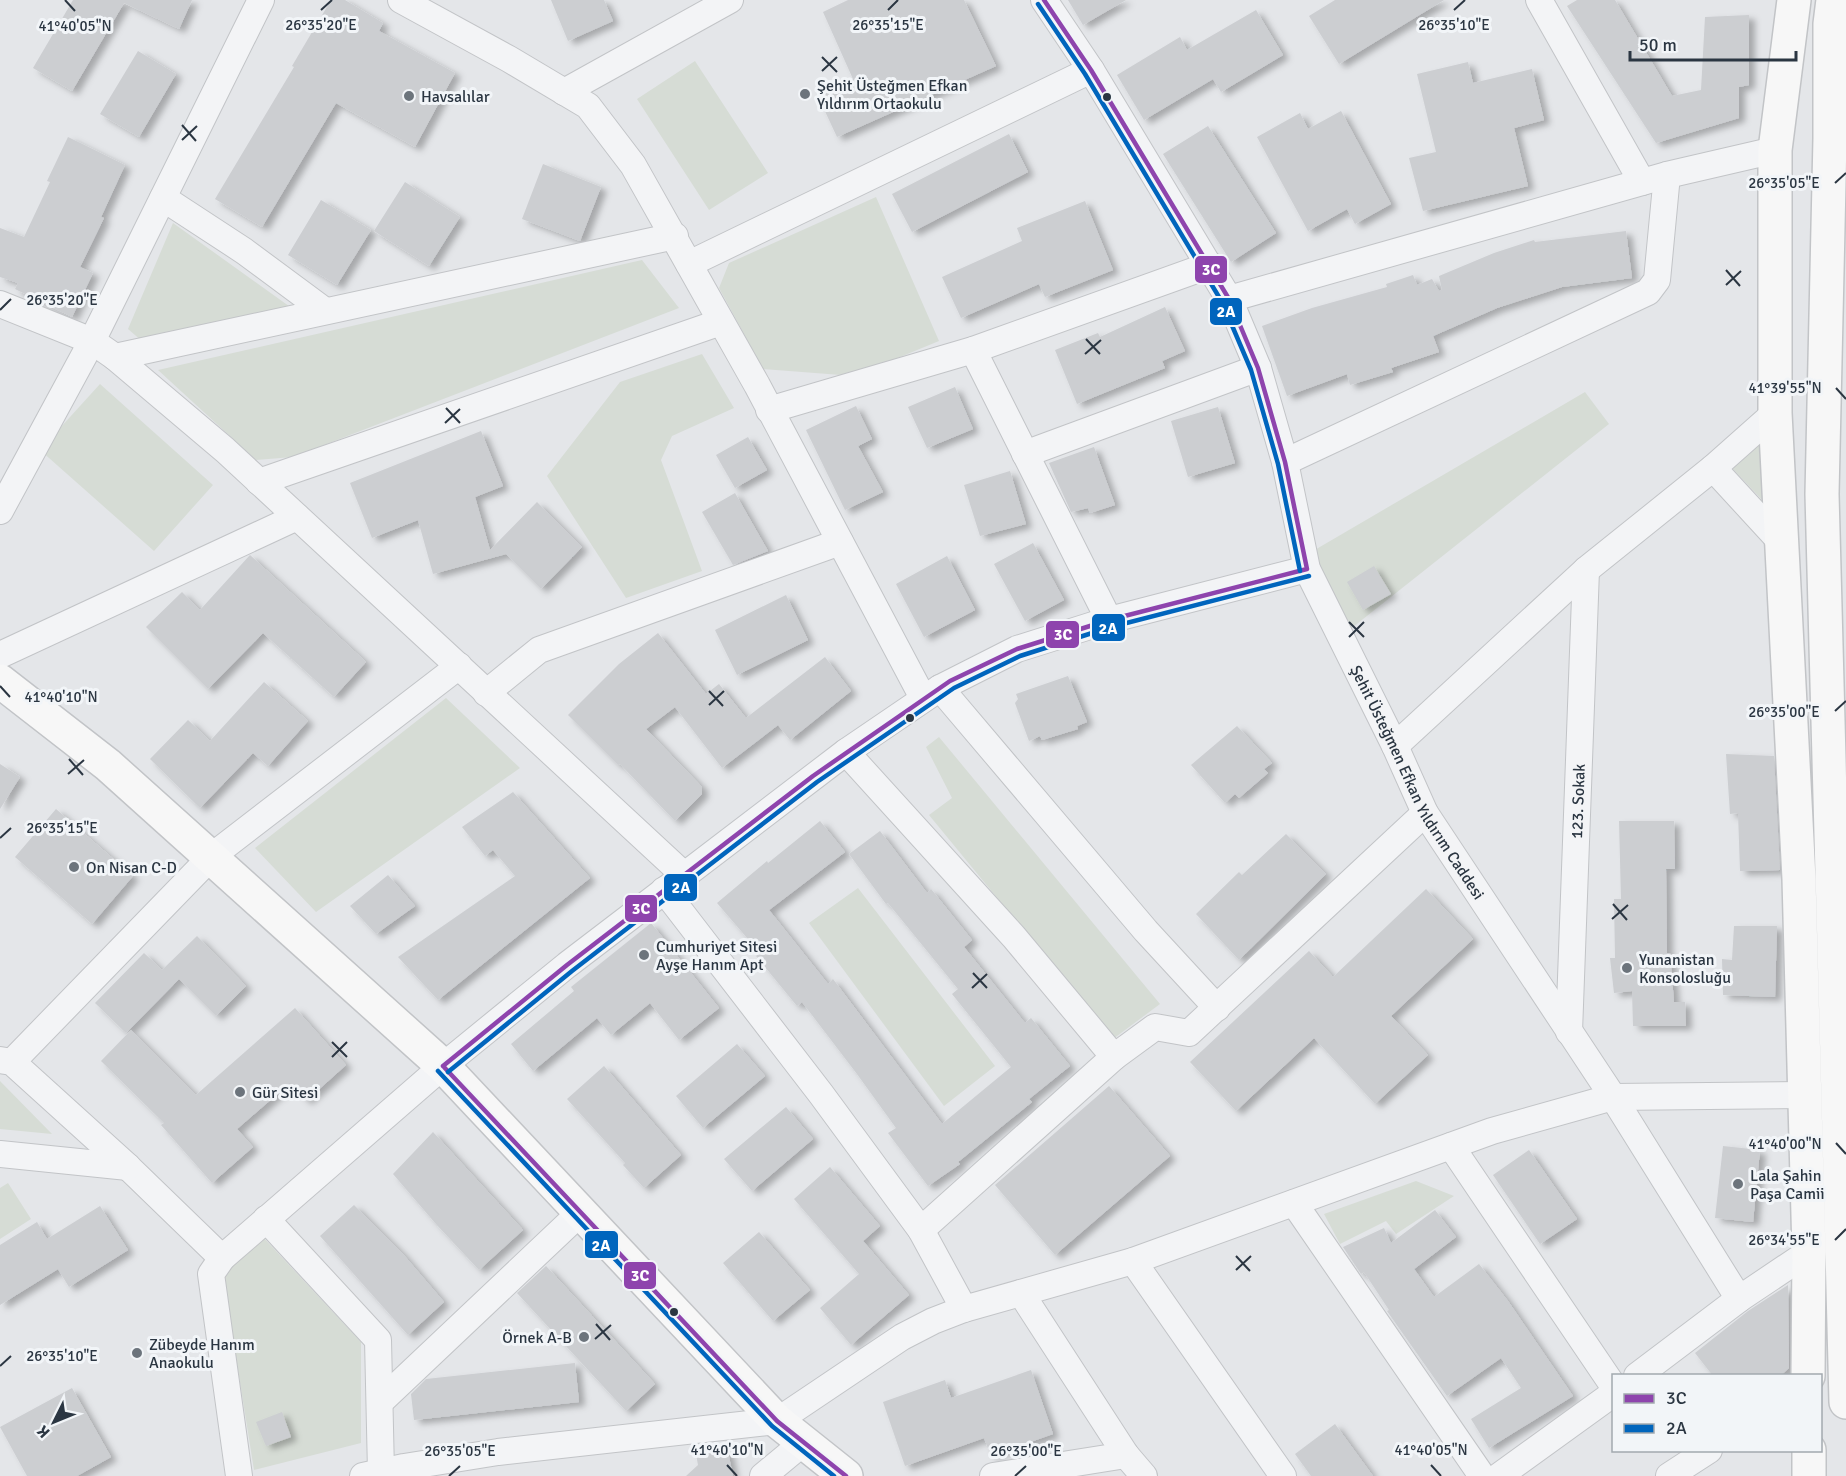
<svg xmlns="http://www.w3.org/2000/svg" width="1846" height="1476" font-family="Signika,sans-serif">
  <style>
    .green { fill: #d6dcd5 }
    .building { fill: #ccced1; filter: url(#shadow) }
    .lines { fill: none; stroke-linecap: round; stroke-linejoin: round }
    .street-casing { stroke: #c2c4c7; stroke-width: 28 }
    .secondary-casing { stroke: #c2c4c7; stroke-width: 36 }
    .street { stroke: #f3f4f6; stroke-width: 26 }
    .secondary { stroke: #f7f7f7; stroke-width: 33 }
    .bus-1-casing { stroke: #f2f5f8; stroke-width: 9 }
    .bus-2-casing { stroke: #f2f5f8; stroke-width: 9 }
    .bus-1 { stroke: #8e44ad; stroke-width: 4.5 }
    .bus-2 { stroke: #0065bd; stroke-width: 4.5 }
    .ticks { fill: none; stroke: #2b3642; stroke-width: 2 }
    .poi-dot { fill: #6c747c; stroke: #f2f5f8; stroke-width: 2 }
    .bus-dot { fill: #2b3642; stroke: #f2f5f8; stroke-width: 2 }
    .labels { text-anchor: middle; stroke-width: 6; stroke-linejoin: round; paint-order: stroke }
    .poi-label { font-size: 16px; fill: #2b3642; stroke: #f2f5f8; text-anchor: start }
    .street-label { font-size: 16px; fill: #2b3642; stroke: #f2f5f8 }
    .ticks-label { font-size: 15px; text-anchor: middle; fill: #2b3642; stroke: #f2f5f8; stroke-width: 6; stroke-linejoin: round; paint-order: stroke }
    .line-badge { stroke: #f2f5f8; stroke-width: 2 }
    .badge-label { font-size: 16px; text-anchor: middle; font-weight: bold; fill: #fff }
  </style>
  <defs>
    <filter id="shadow"><feDropShadow dx="6" dy="4" stdDeviation="3" flood-color="#0004"/></filter>
  </defs>
  <rect width="100%" height="100%" fill="#e4e6e9"/>
  <!-- green -->
  <path class="green" d="M695,61l73,112 -59,37 -72,-111z
    M876,197l63,144 -85,35 -91,-7 -44,-81 10,-25z
    M173,223l120,86 -150,33 -15,-13z
    M642,260l37,48 -386,149 -37,3 -98,-90z
    M702,354l32,54 -62,28 -11,24 41,111 -76,27 -79,-122 73,-94z
    M100,384l113,101 -59,66 -114,-101z
    M1585,392l24,32 -261,207 -35,-80z
    M1759,440l5,62 -33,-35z
    M446,698l74,70 -204,144 -61,-64z
    M939,737l221,267 -47,35 -184,-224 23,-17 -26,-51z
    M858,888l137,178 -51,40 -135,-183z
    M0,1081l52,53 -52,-5z
    M1416,1181l38,15 -58,38 -10,-13 -46,23 -16,-30z
    M8,1183l23,36 -31,20v-51z
    M262,1236l99,106v101l-107,27 -31,-194z"/>
  <!-- building -->
  <path class="building" d="M73,0h119l-13,29 -55,-26 -52,88 -39,-23z
    M331,0h14l38,23 -4,8 76,42 -40,74 -79,-44 -74,124 -47,-28 79,-132 -2,-1z
    M551,0h53l9,21 -45,20z
    M848,0h116l32,66 -159,71 -20,-43 36,-15 -30,-67z
    M1068,0h58l-43,25z
    M1335,0h109l-105,64 -30,-48z
    M1577,0h38l57,96 29,-6 4,-73 44,-2v70l-10,2v31l-83,25 -89,-137z
    M1256,10l27,45 -62,37 -8,-13 -69,41 -27,-45 63,-38 7,13z
    M138,51l38,23 -37,63 -39,-23z
    M1468,62l5,21 59,-14 12,51 -30,8 14,58 -105,25 -14,-53 27,-6 -19,-78z
    M1341,111l50,93 -36,20 -8,-15 -39,22 -51,-94 43,-24 8,16z
    M1208,126l68,107 -45,29 -68,-108z
    M1009,134l19,38 -116,60 -20,-38z
    M68,137l57,28 -24,52 3,1 -24,49 13,6 -21,44 -57,-28 3,-6 -18,-6v-49l24,9 26,-55 -3,-1z
    M543,164l58,23 -21,54 -58,-22z
    M405,182l55,35 -31,49 -55,-35z
    M321,200l50,30 -34,55 -49,-30z
    M1085,201l28,69 -68,27 -6,-13 -78,34 -19,-41 80,-36 -5,-13z
    M1626,231l6,47 -70,9 -65,21 -64,28 6,16 -48,16 2,4 -43,13 -3,-11 -60,22 -25,-70 50,-18 75,-21 -1,-3 27,-9 4,10 15,-6 7,12 3,-1 -3,-14 55,-23 40,-13 1,2z
    M1165,307l20,44 -23,10 3,7 -88,36 -22,-54 43,-17 2,4z
    M955,387l18,42 -46,19 -19,-41z
    M856,406l16,33 -14,7 25,46 -38,18 -39,-80z
    M1218,407l17,56 -47,14 -17,-56z
    M481,431l22,55 -28,11 15,53 47,-48 45,45 -41,42 -35,-35 -73,20 -15,-54 -46,18 -22,-55z
    M748,437l19,33 -32,18 -19,-33z
    M1094,447l21,58 -25,8 -2,-5 -17,4 -22,-49z
    M1010,471l16,53 -46,12 -16,-51z
    M735,493l33,58 -35,14 -31,-53z
    M1033,543l31,57 -39,21 -31,-57z
    M250,555l116,107 -32,35 -71,-64 -55,56 -62,-62 36,-35 18,18z
    M947,556l28,54 -51,27 -28,-53z
    M1374,566l17,28 -28,16 -16,-28z
    M786,595l22,45 -71,35 -22,-45z
    M658,633l48,61 13,-10 27,34 79,-61 26,34 -61,49 -12,-15 -56,43 -47,-61 -29,22 56,58v7l-27,27 -55,-57 -2,1 -50,-50 51,-51z
    M1068,676l19,46 -10,4 1,3 -36,11 -2,-4 -11,5 -14,-38 3,-4 -2,-5z
    M264,682l44,39 -40,45 -15,-13 -53,55 -50,-49 38,-39 22,21z
    M1237,726l35,37 -8,6 4,4 -29,25 -4,-4 -10,9 -34,-38z
    M1726,754l48,2 6,114 -40,1 -2,-58 -8,1z
    M0,764l20,13 -20,32z
    M513,792l77,86 -152,122 -40,-43 117,-81 -22,-26 -8,6 -23,-29z
    M56,809l77,67 -41,48 -77,-67z
    M820,821l25,31 -76,58 59,74 5,-5 109,145 69,-57 -59,-73 6,-5 -70,-86 -2,1 -37,-50 31,-23 47,62 4,-4 41,51 -8,7 61,76 6,-5 39,48 -41,33 3,3 -74,60 2,2 -32,22 -40,-53 8,-5 -39,-54 -55,-72 -5,4 -41,-50 4,-3 -43,-50 50,-42 1,2z
    M1619,821h55l1,48h-9l1,84h3l4,49h11l1,24h-53l-1,-35 -18,2 -4,-35h5l-1,-59h7z
    M1286,834l40,40 -87,86 -43,-46 43,-42 3,3z
    M388,875l27,31 -39,28 -26,-28z
    M1426,889l47,50 -82,77 37,39 -53,49 -61,-66 -78,73 -46,-49 119,-111 24,26z
    M651,923l68,85 -40,32 -29,-37 -39,32 -14,-17 -64,53 -22,-27 63,-53 -3,-4z
    M1734,926h43l-2,71 -52,-2 -1,-36 10,1z
    M197,936l49,50 -30,30 -37,-37 -53,54 -31,-30 49,-50 18,17z
    M295,1008l51,57 -40,36 -16,-18 -53,46 16,18 -41,36 -51,-58 3,-2 -63,-62 30,-31 65,65z
    M737,1044l28,32 -62,52 -27,-32z
    M604,1066l77,89 -37,33 -21,-23 2,-2 -58,-64z
    M1109,1086l61,70 -115,99 -60,-70z
    M786,1107l27,32 -61,52 -28,-32z
    M433,1132l90,98 -44,40 -43,-46 -43,-50z
    M1723,1146l37,4 -7,72 -38,-4z
    M1529,1150l48,69 -37,25 -47,-69z
    M830,1167l50,59 -17,15 46,54 -58,50 -31,-37 39,-34 -65,-75z
    M354,1205l48,48 42,49 -36,33 -88,-99z
    M100,1206l28,44 -59,37 -11,-18 -58,36v-60l37,-23 10,17z
    M1435,1210l21,27 -42,32 20,28 45,-33 29,37 65,95 -84,52 -18,-29 50,-31 -20,-30 -54,38 -60,-85 2,-1 -25,-38 -3,2 -18,-27 41,-19 7,15z
    M759,1232l51,58 -37,31 -50,-58z
    M546,1266l109,118 -29,27 -109,-118z
    M1788,1285l1,83 -9,8h-67l-18,-23 53,-42z
    M575,1363l4,39 -165,18 -3,-26 15,-15z
    M1031,1370l22,64 -62,22 -7,-18 -79,28 -22,-64 62,-22 6,18z
    M72,1388l39,69 -34,19h-50l-27,-49z
    M282,1412l9,25 -25,9 -10,-24z
    M1335,1424l38,52h-62l-16,-22z
    M727,1447l6,29h-47l12,-11 -2,-11z"/>
  <g class="lines">
    <!-- street casing -->
    <g class="street-casing">
      <g id="street">
        <path d="M401,0l108,59 79,47 45,59 124,220 166,313"/>
        <path id="s1" d="M1044,0l47,70 138,229 29,69 27,94 22,107 88,177 30,67 188,284 126,202"/>
        <path d="M1539,0l103,182"/>
        <path d="M564,92l166,-92"/>
        <path d="M163,198l81,53 81,60"/>
        <path d="M689,264l402,-194"/>
        <path d="M1229,299l438,-124 108,-25"/>
        <path d="M0,304l92,37 23,16 110,93 459,425"/>
        <path d="M973,350l136,270"/>
        <path d="M115,357l560,-121"/>
        <path d="M769,410l204,-60 237,-85"/>
        <path d="M1025,454l233,-86"/>
        <path d="M1285,462l363,-170 9,-12 10,-105"/>
        <path d="M1713,468l68,74"/>
        <path d="M259,482l462,-160"/>
        <path d="M0,511l92,-170 169,-341"/>
        <path d="M0,655l297,-138"/>
        <path d="M940,688l206,243 71,77"/>
        <path d="M486,693l53,-43 301,-108"/>
        <path d="M1395,746l191,-176 127,-102 62,-55"/>
        <path d="M846,752l168,185 100,120"/>
        <path d="M664,890l157,204 100,136 43,79"/>
        <path id="s2" d="M1569,1032l17,-462"/>
        <path d="M0,1060l12,2 116,105 94,91"/>
        <path d="M12,1062l200,-206 247,-190"/>
        <path d="M1451,1146l163,241"/>
        <path d="M0,1154l128,13"/>
        <path d="M1294,1203l188,273"/>
        <path d="M266,1219l112,121 3,132"/>
        <path d="M921,1230l193,-173 41,-30 34,6 236,-220"/>
        <path d="M1133,1261l150,215"/>
        <path d="M1021,1293l105,162 18,21"/>
        <path d="M1637,1376l102,-77 70,-47"/>
        <path d="M380,1402l201,-190"/>
        <path d="M239,1476l-28,-202 11,-16 221,-192 124,-101 279,-213 94,-64 77,-39 92,-29 198,-51"/>
        <path d="M363,1476l41,-9 94,-15 279,-31 125,-84 31,-16 31,-12 169,-48 359,-130 121,-34 191,-2"/>
        <path d="M763,1476l41,-34"/>
        <path d="M993,1476l133,-21"/>
        <path d="M1499,1476l115,-83"/>
        <path d="M1669,1476l40,-26"/>
      </g>
    </g>
    <!-- secondary casing -->
    <g class="secondary-casing">
      <path id="secondary" d="M1794,0l-19,150v263l24,466 10,373 -1,124
        M1833,0l-3,24v114l-8,356 24,908
        M0,681l108,84 335,301 334,355 69,55
        M1809,1450v26"/>
    </g>
    <!-- street -->
    <use href="#street" class="street"/>
    <!-- secondary -->
    <use href="#secondary" class="secondary"/>
    <!-- bus-1 casing -->
    <g class="bus-1-casing">
      <path id="bus-1" d="M1044,0l47,70 138,229 29,69 27,94 22,107
        M443,1066l124,-101 246,-189 137,-95 67,-32 92,-29 198,-51
        M443,1066l334,355 69,55"/>
    </g>
    <!-- bus-2 casing -->
    <g class="bus-2-casing">
      <path id="bus-2" d="M1038,4l47,70 137,228 29,68 27,94 22,107
        M438,1071l334,355 62,50
        M448,1072l124,-101 245,-189 137,-94 66,-32 91,-29 198,-51"/>
    </g>
    <!-- bus-1 -->
    <use href="#bus-1" class="bus-1"/>
    <!-- bus-2 -->
    <use href="#bus-2" class="bus-2"/>
  </g>
  <!-- ticks -->
  <path class="ticks" d="M65,0l10,11M321,10l11,-10M888,10l10,-10M1454,10l11,-10M822,57l15,15M822,71l15,-14M182,125l14,16M182,140l15,-14M1835,183l11,-10M1726,270l14,16M1726,285l15,-14M0,310l11,-11M1086,339l14,15M1085,354l16,-14M1836,388l10,11M446,408l14,15M445,423l15,-14M1349,622l15,15M1349,637l15,-15M0,686l10,11M709,691l14,15M709,705l15,-14M1835,711l11,-10M69,759l14,16M68,774l16,-14M0,838l11,-10M1613,904l14,16M1612,919l16,-14M973,973l14,15M972,988l15,-14M332,1042l15,15M332,1057l15,-15M1836,1143l10,11M1835,1240l11,-11M1236,1256l14,15M1236,1270l15,-14M596,1324l14,16M595,1339l16,-14M0,1366l11,-10M727,1465l10,11M1431,1465l10,11M449,1476l11,-10M1015,1476l11,-10"/>
  <!-- markers -->
  <g class="poi-dot">
    <circle cx="805" cy="94" r="6"/>
    <circle cx="409" cy="96" r="6"/>
    <circle cx="74" cy="867" r="6"/>
    <circle cx="644" cy="955" r="6"/>
    <circle cx="1627" cy="968" r="6"/>
    <circle cx="240" cy="1092" r="6"/>
    <circle cx="1738" cy="1184" r="6"/>
    <circle cx="584" cy="1337" r="6"/>
    <circle cx="137" cy="1353" r="6"/>
  </g>
  <g class="bus-dot">
    <circle cx="1107" cy="97" r="5"/>
    <circle cx="910" cy="718" r="5"/>
    <circle cx="674" cy="1312" r="5"/>
  </g>
  <g class="labels">
    <!-- poi labels -->
    <g class="poi-label">
      <text x="817" y="91">Şehit Üsteğmen Efkan<tspan x="817" dy="18">Yıldırım Ortaokulu</tspan></text>
      <text x="421" y="102">Havsalılar</text>
      <text x="86" y="873">On Nisan C-D</text>
      <text x="656" y="952">Cumhuriyet Sitesi<tspan x="656" dy="18">Ayşe Hanım Apt</tspan></text>
      <text x="1639" y="965">Yunanistan<tspan x="1639" dy="18">Konsolosluğu</tspan></text>
      <text x="252" y="1098">Gür Sitesi</text>
      <text x="1750" y="1181">Lala Şahin<tspan x="1750" dy="18">Paşa Camii</tspan></text>
      <text x="572" y="1343" text-anchor="end">Örnek A-B</text>
      <text x="149" y="1350">Zübeyde Hanım<tspan x="149" dy="18">Anaokulu</tspan></text>
    </g>
    <!-- street labels -->
    <g class="street-label">
      <text dy="6" stroke="none"><textPath href="#s1" startOffset="874">Şehit Üsteğmen Efkan Yıldırım Caddesi</textPath></text>
      <text dy="6" stroke="none"><textPath href="#s2" startOffset="231">123. Sokak</textPath></text>
    </g>
  </g>
  <g class="ticks-label">
    <text x="321" y="30">26°35'20"E</text>
    <text x="888" y="30">26°35'15"E</text>
    <text x="1454" y="30">26°35'10"E</text>
    <text x="75" y="31">41°40'05"N</text>
    <text x="1784" y="188">26°35'05"E</text>
    <text x="62" y="305">26°35'20"E</text>
    <text x="1785" y="393">41°39'55"N</text>
    <text x="61" y="702">41°40'10"N</text>
    <text x="1784" y="717">26°35'00"E</text>
    <text x="62" y="833">26°35'15"E</text>
    <text x="1785" y="1149">41°40'00"N</text>
    <text x="1784" y="1245">26°34'55"E</text>
    <text x="62" y="1361">26°35'10"E</text>
    <text x="727" y="1455">41°40'10"N</text>
    <text x="1431" y="1455">41°40'05"N</text>
    <text x="460" y="1456">26°35'05"E</text>
    <text x="1026" y="1456">26°35'00"E</text>
  </g>
  <g class="line-badge">
    <rect x="1194" y="255" width="34" height="29" rx="6" fill="#8e44ad"/>
    <rect x="1209" y="297" width="34" height="29" rx="6" fill="#0065bd"/>
    <rect x="1091" y="613" width="35" height="29" rx="6" fill="#0065bd"/>
    <rect x="1045" y="620" width="35" height="29" rx="6" fill="#8e44ad"/>
    <rect x="663" y="873" width="35" height="29" rx="6" fill="#0065bd"/>
    <rect x="624" y="894" width="34" height="29" rx="6" fill="#8e44ad"/>
    <rect x="584" y="1230" width="35" height="29" rx="6" fill="#0065bd"/>
    <rect x="623" y="1261" width="34" height="29" rx="6" fill="#8e44ad"/>
  </g>
  <g class="badge-label">
    <text x="1211" y="275">3C</text>
    <text x="1226" y="317">2A</text>
    <text x="1108" y="634">2A</text>
    <text x="1063" y="640">3C</text>
    <text x="681" y="893">2A</text>
    <text x="641" y="914">3C</text>
    <text x="601" y="1251">2A</text>
    <text x="640" y="1281">3C</text>
  </g>
  <!-- legend -->
  <rect x="1612" y="1374" width="210" height="78" fill="#f2f5f8" stroke="#a2a9af" stroke-width="1.5"/>
  <rect x="1624" y="1394" width="30" height="9" fill="#8e44ad" stroke="#a2a9af" stroke-width="1.5"/>
  <text x="1666" y="1404" font-size="18" fill="#2b3642">3C</text>
  <rect x="1624" y="1424" width="30" height="9" fill="#0065bd" stroke="#a2a9af" stroke-width="1.5"/>
  <text x="1666" y="1434" font-size="18" fill="#2b3642">2A</text>
  <!-- north arrow -->
  <g transform="translate(54 1422) rotate(227)" stroke="#f2f5f8" stroke-width="4.5" paint-order="stroke">
  <path d="M0-4.5L10 22L0 15L-10 22Z" fill="#2b3642"/>
  <text y="-9" font-size="16" font-weight="bold" text-anchor="middle" fill="#2b3642">K</text>
  </g>
  <!-- scale -->
  <path d="M1630 51v9h166v-9" fill="none" stroke="#2b3642" stroke-width="3"/>
  <text x="1639" y="51" font-size="18" fill="#2b3642" stroke="#f2f5f8" stroke-width="4.5" paint-order="stroke">50 m</text>
</svg>
